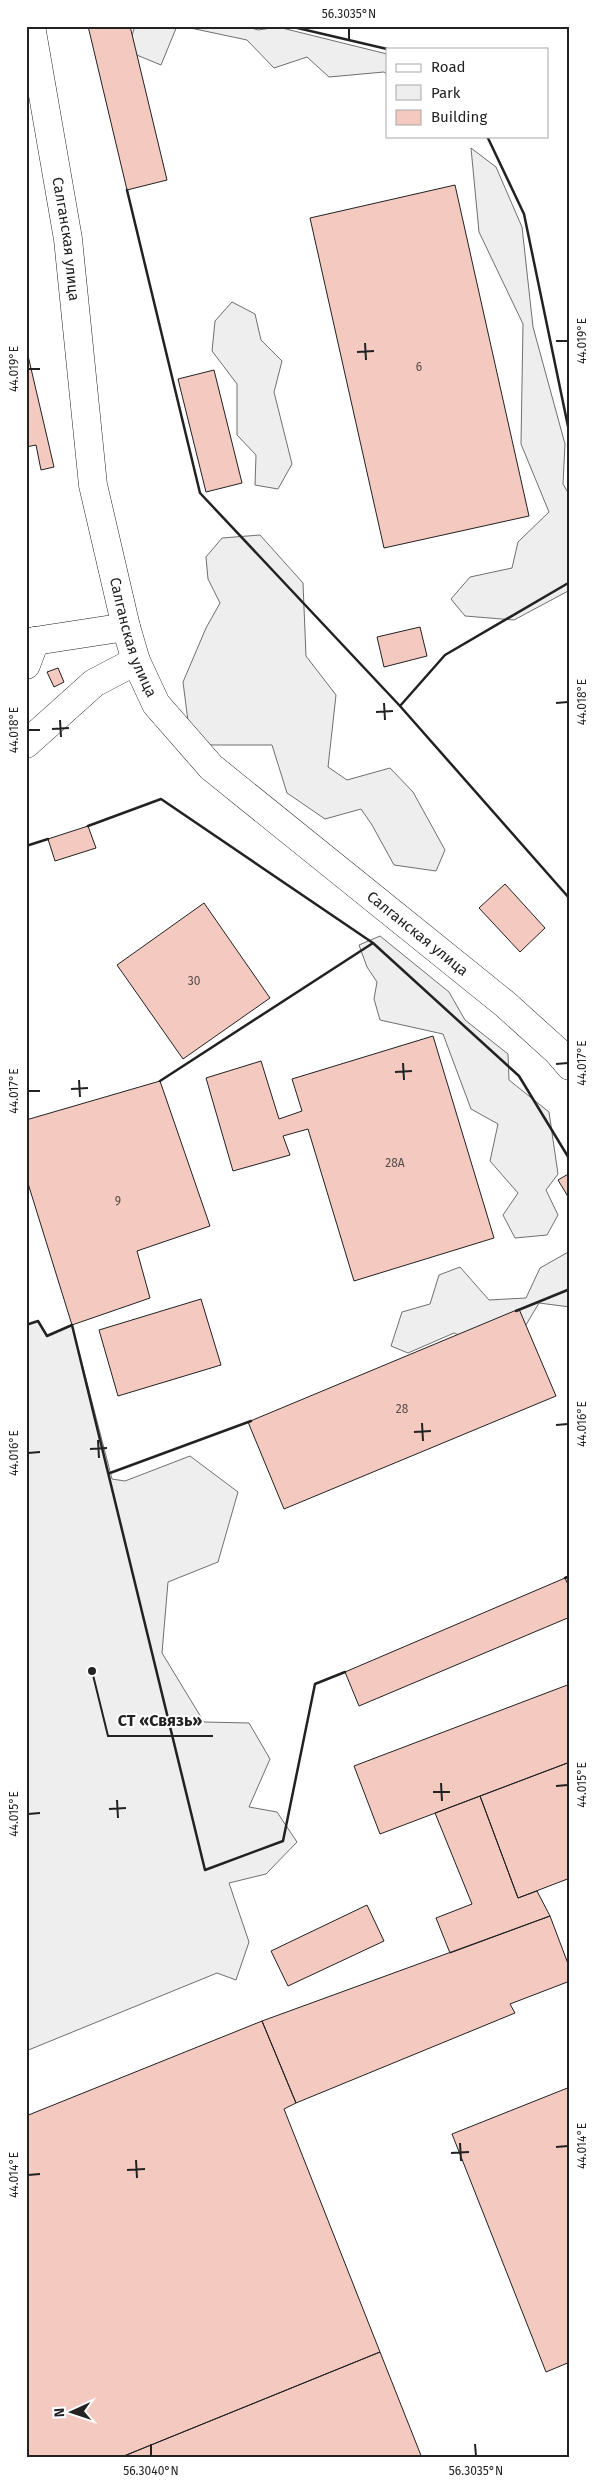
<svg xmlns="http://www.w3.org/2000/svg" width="596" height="2484" font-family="'Fira Sans',sans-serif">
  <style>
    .green { fill: #eee; stroke: #6f6f6f }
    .building { fill: #f3c9c0; stroke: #222 }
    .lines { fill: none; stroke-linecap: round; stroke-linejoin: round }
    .minor-casing { stroke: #222; stroke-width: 29 }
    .minor { stroke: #fff; stroke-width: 28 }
    .wall { stroke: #222; stroke-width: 2.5 }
    .ticks { fill: none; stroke: #222; stroke-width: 2 }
    .labels { text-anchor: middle; stroke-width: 4; stroke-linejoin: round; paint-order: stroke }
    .number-label { font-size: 12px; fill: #564c4a }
    .street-label { font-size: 15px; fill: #222; stroke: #fff }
    .leader { fill: none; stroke: #222; stroke-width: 2 }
    .callout-dot { fill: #222; stroke: #fff; stroke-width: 2 }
    .callout-label { font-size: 16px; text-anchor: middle; font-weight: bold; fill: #222; stroke: #fff; stroke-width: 4; stroke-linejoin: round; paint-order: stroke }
    .neatline { fill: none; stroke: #222; stroke-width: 2 }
    .ticks-label { font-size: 12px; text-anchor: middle; fill: #222 }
  </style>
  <rect width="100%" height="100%" fill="#fff"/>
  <!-- green -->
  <path class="green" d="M135,26h42l-16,39 -34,-14z
    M181,26h64l13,4 20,-3 109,27v20l-3,-2 -55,5 -22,-20 -33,11 -27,-28z
    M471,148l25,19 26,60 11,100 32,117 -2,40 7,12v94l-56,30 -49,-4 -14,-17 19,-22 42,-9 6,-26 31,-30 -28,-68 2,-120 -44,-92z
    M232,302l23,12 6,26 21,21 -8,31 18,72 -14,25 -23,-4 1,-30 -19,-20v-51l-25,-33 3,-30z
    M260,535l43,48 3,73 30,39 -8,72 19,13 43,-12 23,24 32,58 -9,21 -42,-6 -22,-40 -11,-16 -36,10 -38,-26 -15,-48h-62l-21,-16 -6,-47 23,-54 14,-25 -12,-24 -2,-22 16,-19z
    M380,936l69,56 16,28 43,34 1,26 40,32 9,62 -12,16 12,25 -11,20 -32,3 -12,-23 15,-22 -28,-32 8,-37 -27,-15 -28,-75 -63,-14 -6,-21 3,-17 -10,-15 -8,-22z
    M570,1251v56l-31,-4 -19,32 -31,14 -35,-16 -46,20 -17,-7 11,-34 28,-8 9,-29 21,-8 29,33 37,-2 14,-30z
    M38,1321l9,14 25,-10 40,154 13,2 65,-25 48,36 -20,70 -50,20 -6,71 42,69 45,1 21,36 -21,48 28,5 20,30 -31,32 -37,9 20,59 -13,38 -19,-7 -191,78v-726z"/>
  <!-- building -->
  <path class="building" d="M88,26h42l37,154 -40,10z
    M455,185l74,331 -145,32 -74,-330z
    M26,347l28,120 -13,3 -5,-25 -10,2z
    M214,370l28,113 -36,9 -28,-113z
    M420,627l7,29 -43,11 -7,-30z
    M58,668l6,14 -10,5 -7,-15z
    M88,826l8,22 -41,13 -7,-22z
    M505,884l40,44 -25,24 -41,-44z
    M204,903l66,95 -87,61 -66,-94z
    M433,1036l61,202 -140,43 -46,-152 -25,7 7,19 -57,16 -27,-93 55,-17 18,58 23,-8 -10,-32z
    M160,1081l50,145 -73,25 13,47 -78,27 -46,-148v-57z
    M570,1173v27l-12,-20z
    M201,1299l20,66 -103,31 -19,-66z
    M519,1309l37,87 -272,113 -36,-87z
    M565,1578l5,11v28l-211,89 -14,-34z
    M570,1684v78l-190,72 -26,-68z
    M570,1762v116l-52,20 -38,-102z
    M480,1796l38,102 19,-7 13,25 -100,37 -14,-35 36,-14 -37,-91z
    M367,1905l17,36 -96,45 -17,-35z
    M550,1916l20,53v12l-60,23 5,9 -219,90 -34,-82z
    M262,2021l34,82 -12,6 96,243 -261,106h-93v-342z
    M570,2087v275l-24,10 -94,-238z
    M380,2352l42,106h-303z"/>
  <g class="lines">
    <!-- minor casing -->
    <g class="minor-casing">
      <g id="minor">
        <path id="s1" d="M31,26l37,213 25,246 33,142 10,34 20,43 55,63 294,237 52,47 13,15"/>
        <path d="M35,641l91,-14"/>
        <path d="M26,665l9,-24"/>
        <path d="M26,744l68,-61 42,-22"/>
      </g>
    </g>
    <!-- minor -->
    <use href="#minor" class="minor"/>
    <!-- wall -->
    <path class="wall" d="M289,26l98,23
      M487,136l37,78 46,222
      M127,190l73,303 200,213 170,193
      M400,706l45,-51 125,-73
      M88,826l73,-27 212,144 146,133 51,84
      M26,846l22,-7
      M160,1081l213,-138
      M516,1311l54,-22
      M26,1325l12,-4 9,15 25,-11 133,545 78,-29 32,-157 30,-12
      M110,1473l141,-52
      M565,1578l5,-2"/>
  </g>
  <!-- ticks -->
  <path class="ticks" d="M349,28v12M556,341h12M365,343l1,17M357,352l17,-1M28,369h12M384,703l1,17M556,703l12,-1M376,712l17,-1M60,720l1,17M52,729l17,-1M28,730h12M403,1063l1,17M556,1064l12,-1M395,1072l17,-1M79,1080l1,17M71,1089l17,-1M28,1091h12M422,1423l1,18M556,1425l12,-1M414,1432l17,-1M98,1440l1,18M90,1449l17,-1M28,1453l12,-1M441,1783l1,18M556,1786l12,-1M433,1792h17M117,1800l1,18M109,1809l17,-1M28,1814l12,-1M460,2143l1,18M556,2147l12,-1M451,2153l18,-1M136,2160l1,18M127,2170l18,-1M28,2175l12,-1M151,2444v12M475,2444l1,12"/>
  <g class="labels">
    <!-- number labels -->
    <g class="number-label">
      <text x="419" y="371">6</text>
      <text x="194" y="985">30</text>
      <text x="395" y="1167">28А</text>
      <text x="118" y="1205">9</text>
      <text x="402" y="1413">28</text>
    </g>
    <!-- street labels -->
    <g class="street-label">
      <text dy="5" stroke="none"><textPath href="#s1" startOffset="216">Салганская улица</textPath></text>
      <text dy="5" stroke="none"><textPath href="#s1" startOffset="621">Салганская улица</textPath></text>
      <text dy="5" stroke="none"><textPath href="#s1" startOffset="1041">Салганская улица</textPath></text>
    </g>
  </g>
  <!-- callouts -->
  <path class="leader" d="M92 1671L108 1736H213"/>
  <circle class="callout-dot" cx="92" cy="1671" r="5"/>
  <g class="callout-label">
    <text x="160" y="1726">СТ «Связь»</text>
  </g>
  <!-- border -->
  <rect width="596" height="2484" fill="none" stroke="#ffffff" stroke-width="55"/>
  <!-- legend -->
  <rect x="386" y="48" width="162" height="90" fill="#ffffff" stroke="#a7a7a7"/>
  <rect x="396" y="64" width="25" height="8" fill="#ffffff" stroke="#a7a7a7"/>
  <text x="431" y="72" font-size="15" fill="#222222">Road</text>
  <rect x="396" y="85" width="25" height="15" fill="#eeeeee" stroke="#a7a7a7"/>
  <text x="431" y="98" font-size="15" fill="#222222">Park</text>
  <rect x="396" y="110" width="25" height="15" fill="#f3c9c0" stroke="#a7a7a7"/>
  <text x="431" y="122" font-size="15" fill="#222222">Building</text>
  <!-- north arrow -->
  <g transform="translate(72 2412) rotate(267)" stroke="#ffffff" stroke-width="4" paint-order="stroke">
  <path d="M0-4L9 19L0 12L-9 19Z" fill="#222222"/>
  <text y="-8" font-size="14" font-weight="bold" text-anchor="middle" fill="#222222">N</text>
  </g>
  <rect x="28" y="28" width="540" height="2428" class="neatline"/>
  <g class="ticks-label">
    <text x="349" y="18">56.3035°N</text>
    <text transform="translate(582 341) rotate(-90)" y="4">44.019°E</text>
    <text transform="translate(14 369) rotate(-90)" y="4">44.019°E</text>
    <text transform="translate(582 702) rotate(-90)" y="4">44.018°E</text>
    <text transform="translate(14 730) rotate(-90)" y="4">44.018°E</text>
    <text transform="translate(582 1063) rotate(-90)" y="4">44.017°E</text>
    <text transform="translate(14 1091) rotate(-90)" y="4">44.017°E</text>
    <text transform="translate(582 1424) rotate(-90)" y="4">44.016°E</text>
    <text transform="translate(14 1453) rotate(-90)" y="4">44.016°E</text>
    <text transform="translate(582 1785) rotate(-90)" y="4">44.015°E</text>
    <text transform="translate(14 1814) rotate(-90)" y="4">44.015°E</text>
    <text transform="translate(582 2146) rotate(-90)" y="4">44.014°E</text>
    <text transform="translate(14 2175) rotate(-90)" y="4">44.014°E</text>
    <text x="151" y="2475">56.3040°N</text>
    <text x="476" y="2475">56.3035°N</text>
  </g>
</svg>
